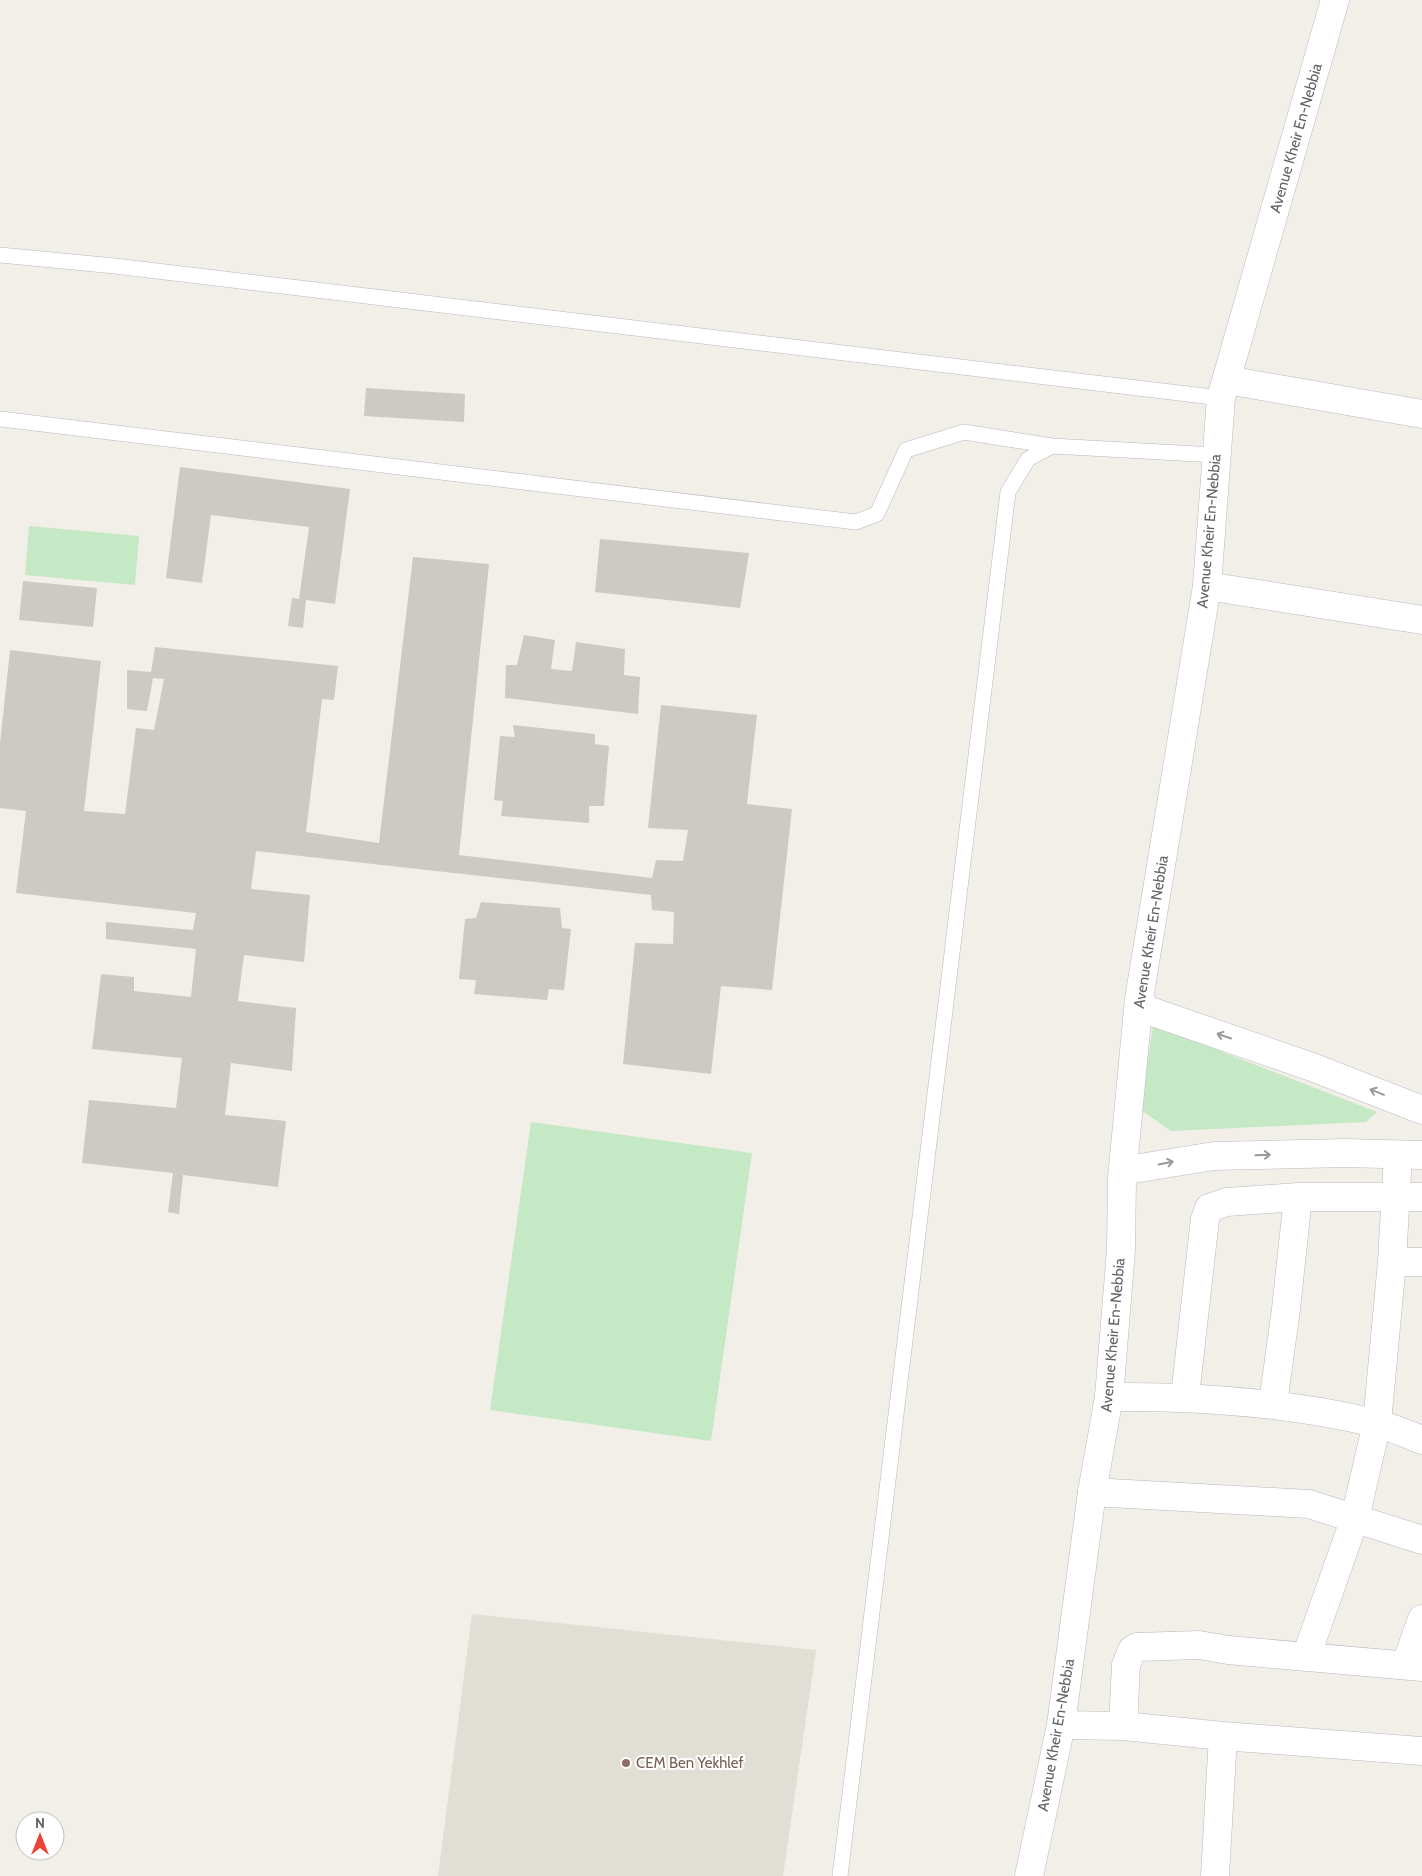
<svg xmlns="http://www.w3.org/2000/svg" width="1422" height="1876" font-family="Cabin,sans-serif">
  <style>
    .education { fill: #e1ded6 }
    .green { fill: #c5e8c5 }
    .building { fill: #cccac5 }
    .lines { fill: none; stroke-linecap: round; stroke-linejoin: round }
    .lane-casing { stroke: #b5b8bc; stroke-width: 16 }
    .street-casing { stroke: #b5b8bc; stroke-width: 29 }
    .secondary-casing { stroke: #b6babf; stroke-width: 29 }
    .lane { stroke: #fff; stroke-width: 15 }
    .street { stroke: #fff; stroke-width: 28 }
    .secondary { stroke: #fff; stroke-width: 28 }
    .oneway { stroke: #979a9d }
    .education-dot { fill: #8d6e63; stroke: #fff; stroke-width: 2 }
    .labels { text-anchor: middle; stroke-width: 4; stroke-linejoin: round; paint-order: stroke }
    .street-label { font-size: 15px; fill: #5f6368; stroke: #fff }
    .education-label { font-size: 15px; fill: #785e54; stroke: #fff; text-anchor: start }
  </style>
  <rect width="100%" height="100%" fill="#f1efe8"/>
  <!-- education -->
  <path class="education" d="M472,1614l344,36 -33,226h-345z"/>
  <!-- green -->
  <path class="green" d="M29,526l110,10 -4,49 -110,-10z
    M1153,1025l224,87 -11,10 -195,9 -30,-21z
    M531,1122l221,31 -41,288 -221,-31z"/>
  <!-- building -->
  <path class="building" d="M366,388l99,6 -1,28 -100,-6z
    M180,467l170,22 -15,115 -29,-4 -3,28 -15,-2 4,-28 7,1 10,-72 -98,-12 -9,68 -36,-5z
    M600,539l149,14 -9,55 -145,-16z
    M413,557l76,7 -30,291 193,23 4,-18 27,1 5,-31 -40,-2 13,-123 96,10 -10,89 45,5 -20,181 -51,-4 -10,88 -88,-10 12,-121 38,1 1,-32 -22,-2 -1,-15 -395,-44 -5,38 59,6 -6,67 -60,-7 -6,46 58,7 -4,63 -61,-8 -6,52 61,6 -8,66 -95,-12 -4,39 -11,-2 5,-39 -91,-10 7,-63 87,8 6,-50 -90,-9 9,-75 33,3v14l57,6 5,-48 -90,-10v-17l87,8 3,-17 -180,-20 10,-82 -26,-3v-65l10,-93 91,11 -17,150 41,3 11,-86 18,2 10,-51 -11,-1 -6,33 -20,-2v-39l24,2 4,-25 183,19 -4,34 -12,-1 -16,133 73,11z
    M23,581l74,7 -4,39 -74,-7z
    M524,635l31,5 -4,29 21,2 4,-29 49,7 -1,26 16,2 -2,37 -133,-16 1,-33h11z
    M513,725l82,9v10l14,2 -5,60h-15v17l-88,-7 2,-15 -9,-1 6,-64 15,1z
    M481,902l79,6 2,20 9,1 -7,61 -15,-1 -2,11 -73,-6 2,-14 -17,-1 6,-60 11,-1z"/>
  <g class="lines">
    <!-- lane casing -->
    <g class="lane-casing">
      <path id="lane" d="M0,255l115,11 1106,132
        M0,419l856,103 21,-8 29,-64 58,-18 88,14
        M840,1876l168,-1384 20,-33 24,-13 164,9"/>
    </g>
    <!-- street casing -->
    <g class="street-casing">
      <path id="street" d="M1227,380l195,34
        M1207,586l215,34
        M1392,1262h30
        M1185,1396l20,-177 4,-11 18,-6 71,-5h124
        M1109,1397c90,-1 178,5 266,26 16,4 32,11 47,17
        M1273,1403l13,-94 12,-112
        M1092,1492l217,12 113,36
        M1306,1657l49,-139 22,-95 15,-161 6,-106
        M1406,1664l16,-45
        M1061,1725l62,1 100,10 -8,140
        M1123,1726l3,-61 6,-15 5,-3 62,-2 29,5 194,17
        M1223,1736l199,15"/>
    </g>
    <!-- secondary casing -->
    <g class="secondary-casing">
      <path id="secondary" d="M1139,999l8,11 165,57 110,43
        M1122,1178l5,-8 87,-14 131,-3 77,2
        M1029,1876l32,-151 31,-233 17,-95 12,-147 1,-72 17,-179 68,-413 14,-188 114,-398"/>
    </g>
    <!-- lane -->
    <use href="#lane" class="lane"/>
    <!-- street -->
    <use href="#street" class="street"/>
    <!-- secondary -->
    <use href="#secondary" class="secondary"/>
  </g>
  <!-- one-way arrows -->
  <defs><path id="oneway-shaft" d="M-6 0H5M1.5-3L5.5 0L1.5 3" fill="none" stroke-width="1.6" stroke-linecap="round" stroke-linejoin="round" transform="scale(1.25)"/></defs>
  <g class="oneway">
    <use href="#oneway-shaft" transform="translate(1224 1036) rotate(-161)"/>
    <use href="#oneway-shaft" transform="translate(1377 1092) rotate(-158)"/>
    <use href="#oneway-shaft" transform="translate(1263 1155) rotate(-2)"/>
    <use href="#oneway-shaft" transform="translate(1166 1163) rotate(-11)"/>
  </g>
  <!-- markers -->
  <circle class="education-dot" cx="626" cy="1763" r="5"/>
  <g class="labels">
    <!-- street labels -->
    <g class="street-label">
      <text transform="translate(1296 138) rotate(-74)" y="5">Avenue Kheir En-Nebbia</text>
      <text transform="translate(1209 531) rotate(-85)" y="5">Avenue Kheir En-Nebbia</text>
      <text transform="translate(1151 932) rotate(-81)" y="5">Avenue Kheir En-Nebbia</text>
      <text transform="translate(1113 1335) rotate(-85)" y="5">Avenue Kheir En-Nebbia</text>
      <text transform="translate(1056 1735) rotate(-80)" y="5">Avenue Kheir En-Nebbia</text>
    </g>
    <!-- education labels -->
    <g class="education-label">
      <text x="636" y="1768">CEM Ben Yekhlef</text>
    </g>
  </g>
  <!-- north arrow -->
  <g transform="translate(40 1836)"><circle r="24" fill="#ffffff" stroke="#bfc1c3"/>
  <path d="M0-4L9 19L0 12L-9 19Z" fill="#ea4335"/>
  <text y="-8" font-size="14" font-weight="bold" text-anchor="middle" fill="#5f6368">N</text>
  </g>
</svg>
